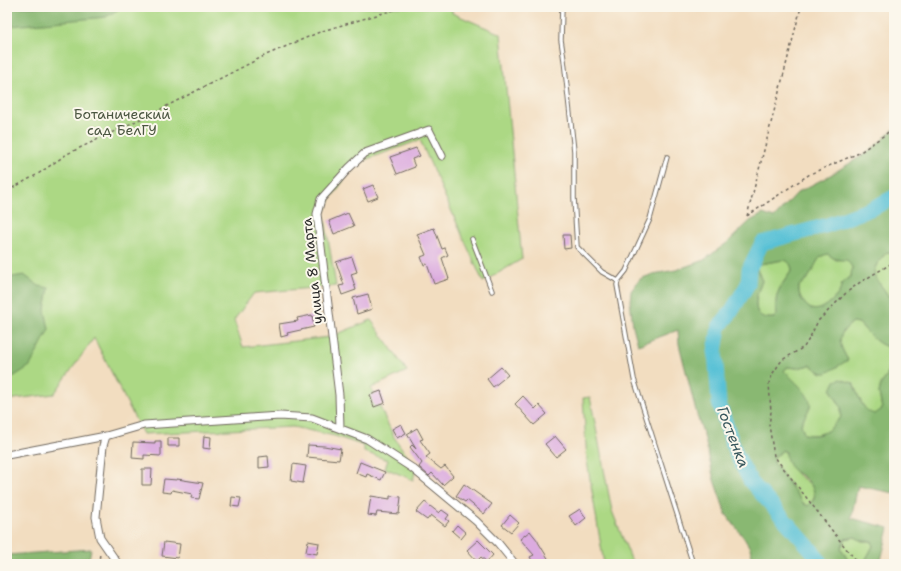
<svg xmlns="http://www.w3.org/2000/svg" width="901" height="571" font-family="'Shantell Sans',sans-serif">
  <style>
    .green { fill: #acd884; stroke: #6c8258 }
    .forest { fill: #89b872; stroke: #5a724e; fill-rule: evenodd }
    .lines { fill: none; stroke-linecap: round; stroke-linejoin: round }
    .river { stroke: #59c1d6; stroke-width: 15 }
    .building { fill: #dbabdf }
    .service-casing { stroke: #71695f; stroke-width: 5.5 }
    .minor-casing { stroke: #71695f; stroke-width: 9 }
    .path { stroke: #71695f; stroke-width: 1.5; stroke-dasharray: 3 3; stroke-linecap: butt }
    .service { stroke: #fff; stroke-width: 3.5 }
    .minor { stroke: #fff; stroke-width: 7 }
    .labels { text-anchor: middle; stroke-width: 4; stroke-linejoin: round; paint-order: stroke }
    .park-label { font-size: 14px; fill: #4b5641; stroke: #fbf7ec }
    .street-label { font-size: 14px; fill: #2b2b2b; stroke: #fbf7ec }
    .water-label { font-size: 15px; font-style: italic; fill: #39585e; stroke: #fbf7ec }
  </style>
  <rect width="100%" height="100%" fill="#fbf7ec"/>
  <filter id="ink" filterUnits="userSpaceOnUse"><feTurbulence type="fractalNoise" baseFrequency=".025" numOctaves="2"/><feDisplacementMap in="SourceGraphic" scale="8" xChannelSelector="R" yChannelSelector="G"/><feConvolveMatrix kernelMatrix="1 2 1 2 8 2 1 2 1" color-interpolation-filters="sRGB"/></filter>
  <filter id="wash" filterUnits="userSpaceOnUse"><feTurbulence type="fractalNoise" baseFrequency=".012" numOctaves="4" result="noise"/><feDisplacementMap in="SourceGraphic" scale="16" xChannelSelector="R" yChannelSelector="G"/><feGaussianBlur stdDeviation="0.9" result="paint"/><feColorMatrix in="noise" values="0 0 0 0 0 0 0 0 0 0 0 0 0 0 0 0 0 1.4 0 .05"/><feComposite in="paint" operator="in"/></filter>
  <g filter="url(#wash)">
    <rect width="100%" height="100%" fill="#f2ddc0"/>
    <!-- green -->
    <path class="green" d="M7,7h445v6l49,21 21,225 -39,23 -63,-142 -64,23 -26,37 -6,14 12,72 -82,7 -20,27 9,27 87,-10 41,-17 36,51 -36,17 23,49 22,32 -3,11 -28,-12 3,-8 -24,-8v-6l-29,-10 -42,-9 -150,7 -49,-96 -40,56 -47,6z
      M887,252l7,1v45l-5,-1c-14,-22 -24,-21 -2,-45z
      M828,254l8,6 11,-1 5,8 -1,10c-2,1 -6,3 -8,5 -2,3 -2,6 -3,9 -6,10 -23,26 -33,15 -6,-6 -9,-12 -8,-20 4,-4 9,-7 11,-11 6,-9 7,-20 18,-21z
      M783,260c6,1 8,4 9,10 -11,16 -19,23 -15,44l-3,4c-26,3 -18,-23 -12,-37l-6,-14 3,-3z
      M853,322l6,1c10,11 19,24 35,25v7l-4,1 -3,20 -6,8 -2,9 3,16 -7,6c-13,-3 -17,-21 -22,-32l-22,7 10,17v10c-11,13 -17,20 -37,17l-3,-10 9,-18 -26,-35 3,-4 10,1 13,-3 12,8 26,-13c-10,-18 -14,-23 5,-38z
      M590,397l22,114 21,53h-29l-17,-103 -4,-63z
      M782,450c9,5 8,17 15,24 6,6 15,8 17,18 2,6 -3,10 -6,14l-4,-2 -30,-41v-7l5,-2z
      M855,537l7,4h10l1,5 -7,13 2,5h-18l-9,-16 4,-9z"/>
    <!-- forest -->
    <path class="forest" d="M18,7h104l-16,10 -95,9 -4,3v-20z
      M894,129v124l-7,-1c-22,23 -12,23 2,45l5,1v50c-16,-1 -25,-14 -35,-25l-6,-1c-17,13 -15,21 -5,38l-21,13h-5l-12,-8 -13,3 -10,-1 -3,4c7,7 29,25 26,36 -2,5 -7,12 -9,17l3,10c19,4 26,-4 37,-17v-10l-10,-17 4,-9 5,-2 13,4c5,11 9,29 22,31l7,-5 -3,-16 2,-9 6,-8 3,-20 4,-1v138l-36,-7 -7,32 38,10 -9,36h-12l-2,-5 7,-13 -1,-5h-10l-7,-4 -10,2 -4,9 9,16h-96l-4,-16 -6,-10 -18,-24 -12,-34 -9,-41 -8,-24 -18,-71 -1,-14 -40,15 -5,-19 -3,-25 1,-10 9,-12 13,-5 23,-4 28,-10 24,-18 22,-21 13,-7 11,4 24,-26 29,-15 43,-26zM828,254c6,6 11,6 19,6l5,7 -1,10c-2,1 -6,3 -8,5 -2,2 -2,6 -3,9 -6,10 -23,26 -33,15 -6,-6 -9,-12 -8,-20 4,-4 9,-7 11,-11 6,-9 7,-20 18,-21zM783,260c6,1 8,4 9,10 -11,17 -19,23 -15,44l-3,4c-26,3 -18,-23 -12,-37l-6,-14 4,-3zM782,450l4,2c0,19 12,19 22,29 4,4 8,12 6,18 -1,2 -4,5 -6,7l-4,-2 -30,-41v-7l5,-2z
      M24,275l15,11 10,2 -4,22 4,19 -19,37 -17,11 -6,-2v-97z
      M91,549l-3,15h-81v-9z"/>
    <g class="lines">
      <!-- river -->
      <path class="river" d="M821,564l-6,-10 -64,-72 -15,-28 -17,-51 -4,-51 4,-25 12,-15 17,-28 1,-15 13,-26 66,-18 45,-17 21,-11"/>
    </g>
    <g id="blocks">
      <!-- building -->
      <path class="building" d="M416,148l4,8 -8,3 3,8 -18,7 -7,-17z
        M373,185l5,12 -10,4 -5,-12z
        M348,213l6,13 -20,8 -5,-13z
        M434,228l8,21 3,-1 3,7 -6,3 7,21 -15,5 -7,-20 -3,1 -3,-8 5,-2 -9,-21z
        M563,235h7l1,13 -7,1z
        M352,257l5,15 -6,2 5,16 -14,5 -3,-9 5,-1 -8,-23z
        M368,294l4,15 -15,5 -4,-16z
        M312,315l2,12 -27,6 1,2 -7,2 -2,-13 19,-3 -1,-3z
        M501,367l7,8 -15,12 -6,-8z
        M381,391l4,12 -11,4 -4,-12z
        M523,396l12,13 4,-4 8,9 -13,11 -19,-21z
        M401,424l5,9 -9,5 -5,-9z
        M417,428l6,11 -3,1 10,14 -4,3 15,12 4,-3 8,10 -10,9 -11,-12 -3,3 -10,-9 3,-4 -12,-16 2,-2 4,4 -9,-15z
        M204,436l7,1 -1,12 -7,-1z
        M555,436l11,13 -10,8 -11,-13z
        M168,438h11v8h-11z
        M155,441h6v15l-17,-1v4l-12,-1 1,-16 22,1z
        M308,445l16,1 17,3 -2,11 -32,-3z
        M268,456l1,11 -10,1v-11z
        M360,462l25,10 -4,8 -14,-6 -1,3 -10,-4z
        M293,464l13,2 -3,17 -12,-2z
        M142,469h10l-1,16h-9z
        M164,479l13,1v-1l26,4 -4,16 -8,-1 1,-4 -20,-4 -1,3 -9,-1z
        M464,484l28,20 -8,10 -17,-14 -2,2 -9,-6z
        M371,496l19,3v-3l11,1 -2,17 -22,-2 -1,4 -8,-1z
        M232,497l9,1 -2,9 -8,-1z
        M425,502l14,11 3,-3 7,5 -3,4 3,2 -4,5 -14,-11 -4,5 -11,-8z
        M580,509l6,9 -10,8 -7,-10z
        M510,515l9,8 -8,9 -9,-7z
        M457,525l9,8 -5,6 -9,-8z
        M530,531l8,10v1l11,18 -5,4h-10l-4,-7 4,-2 -14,-16z
        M478,540l15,15 -6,7 -6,-5 -4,4 -10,-11z
        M308,541l11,2 -2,11 -11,-2z
        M164,542l16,2 -2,14 -16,-2z"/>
    </g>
  </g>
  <g filter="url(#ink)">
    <use href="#blocks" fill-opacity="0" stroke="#71695f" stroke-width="1"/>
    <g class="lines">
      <!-- service casing -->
      <g class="service-casing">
        <path id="service" d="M562,7l-1,33 3,20 10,91v47l3,49 25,25 16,9 -1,4 17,94 59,185
          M472,239l20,52
          M618,281l8,-10 24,-52 17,-62"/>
      </g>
      <!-- minor casing -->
      <g class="minor-casing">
        <path id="minor" d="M340,428l-1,-33 -22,-181 4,-15 28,-31 16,-15 64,-23 13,26
          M106,436l-3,10 -7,71 4,21 18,26
          M7,455l99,-19 38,-11 136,-9 32,2 55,21 45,29 64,53 22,22 17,21"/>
      </g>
      <!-- path -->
      <path class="path" d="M7,191l31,-17 29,-20 90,-43 109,-56 56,-24 82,-24
        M747,216l54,-209
        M747,216l63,-42 49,-21 27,-19 8,-8
        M99,564l1,-12
        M860,564l-12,-13 -74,-95 -5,-31 2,-13 -2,-29 4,-10 9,-13 22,-13 5,-8 9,-18 28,-28 13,-10 35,-21"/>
      <!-- service -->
      <use href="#service" class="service"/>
      <!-- minor -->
      <use href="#minor" class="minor"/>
    </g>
  </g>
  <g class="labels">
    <!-- park labels -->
    <g class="park-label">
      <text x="122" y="119">Ботанический<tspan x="122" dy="16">сад БелГУ</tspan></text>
    </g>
    <!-- street labels -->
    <g class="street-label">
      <text transform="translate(312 271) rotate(-96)" y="5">улица 8 Марта</text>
    </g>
    <!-- water labels -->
    <g class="water-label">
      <text transform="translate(733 437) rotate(69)" y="5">Гостенка</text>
    </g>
  </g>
  <!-- margin -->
  <rect width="901" height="571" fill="none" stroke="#fbf7ec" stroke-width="24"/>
</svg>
